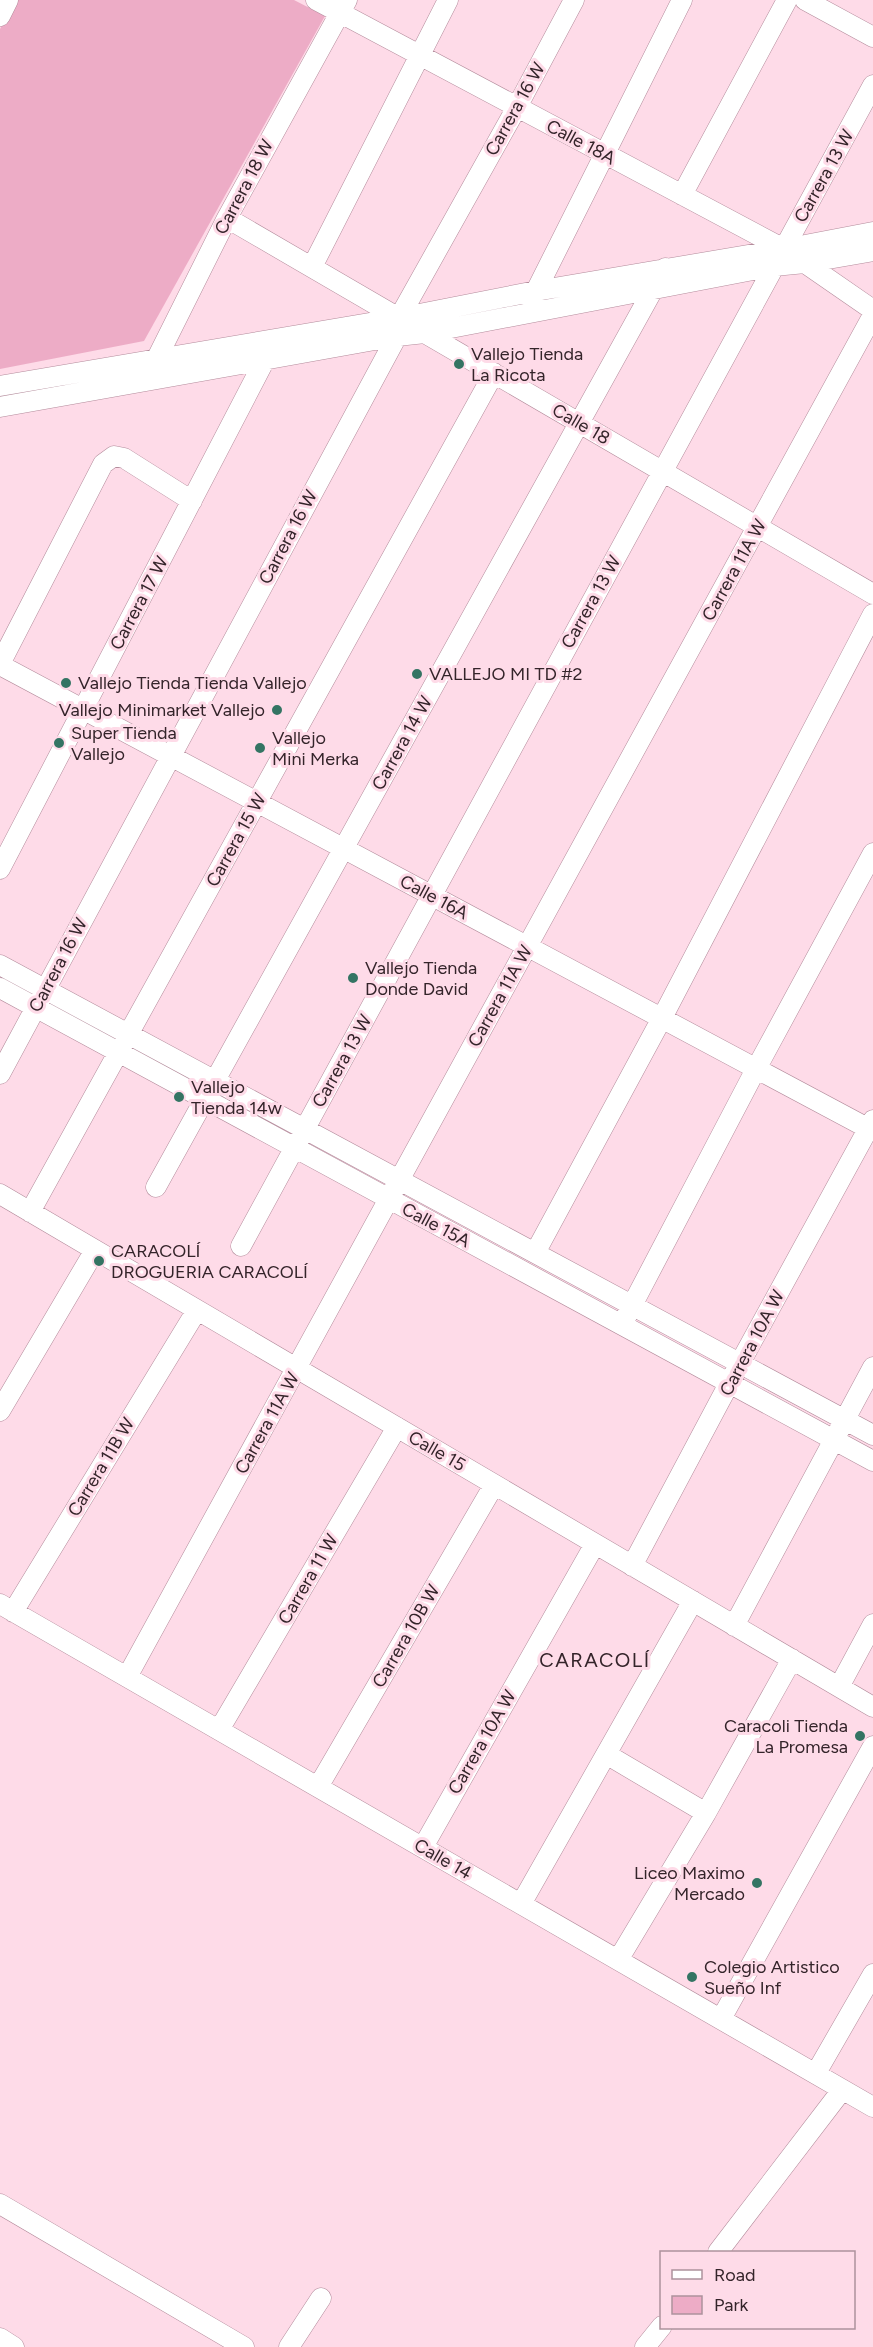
<svg xmlns="http://www.w3.org/2000/svg" width="873" height="2347" font-family="Figtree,sans-serif">
  <style>
    .green { fill: #edacc6 }
    .lines { fill: none; stroke-linecap: round; stroke-linejoin: round }
    .minor-casing { stroke: #b38b9b; stroke-width: 21 }
    .minor { stroke: #fff; stroke-width: 20 }
    .poi-dot { fill: #347463; stroke: #fedbe8; stroke-width: 2 }
    .labels { text-anchor: middle; stroke-width: 6; stroke-linejoin: round; paint-order: stroke }
    .street-label { font-size: 18px; fill: #34242a; stroke: #fedbe8 }
    .poi-label { font-size: 18px; fill: #34242a; stroke: #fedbe8; text-anchor: start }
    .neighbourhood-label { font-size: 20px; letter-spacing: 1.5px; fill: #34242a; stroke: #fedbe8 }
  </style>
  <rect width="100%" height="100%" fill="#fedbe8"/>
  <!-- green -->
  <path class="green" d="M16,0h278l31,16 -181,325 -144,28v-340z"/>
  <g class="lines">
    <!-- minor casing -->
    <g class="minor-casing">
      <path id="minor" d="M316,0l468,249
        M805,0l68,37
        M0,16l8,-16
        M682,195l105,-195
        M227,218l646,376
        M805,263l68,47
        M312,267l136,-267
        M534,301l2,-10 146,-291
        M155,367l2,-9 70,-140 120,-218
        M0,386l399,-68 137,-27 248,-42 89,-17
        M0,407l397,-71 28,-3 349,-67 31,-3 68,-12
        M0,664l103,-200 11,-8 10,2 68,43
        M0,665l873,466
        M0,869l269,-517
        M0,965l873,470
        M0,988l873,473
        M0,1074l397,-738 2,-18 118,-211 57,-107
        M156,1187l509,-919
        M0,1194l873,513
        M30,1212l464,-839
        M241,1246l632,-1161
        M535,1253l127,-235 211,-404
        M626,1317l130,-248 117,-216
        M0,1411l95,-161
        M632,1566l108,-203 133,-243
        M0,1604l873,503
        M13,1612l184,-302
        M734,1626l139,-259
        M127,1677l746,-1362
        M839,1687l34,-63
        M219,1730l178,-303
        M606,1754l100,59
        M318,1787l176,-302
        M423,1847l172,-303
        M521,1904l172,-303
        M618,1960l88,-147 86,-154
        M721,2019l152,-273
        M816,2073l57,-99
        M0,2204l244,143
        M718,2252l124,-162
        M0,2338l14,9
        M289,2347l32,-49
        M645,2347l17,-21"/>
    </g>
    <!-- minor -->
    <use href="#minor" class="minor"/>
  </g>
  <!-- markers -->
  <g class="poi-dot">
    <circle cx="459" cy="364" r="6"/>
    <circle cx="417" cy="674" r="6"/>
    <circle cx="66" cy="683" r="6"/>
    <circle cx="277" cy="710" r="6"/>
    <circle cx="59" cy="743" r="6"/>
    <circle cx="260" cy="748" r="6"/>
    <circle cx="353" cy="978" r="6"/>
    <circle cx="179" cy="1097" r="6"/>
    <circle cx="99" cy="1261" r="6"/>
    <circle cx="860" cy="1736" r="6"/>
    <circle cx="757" cy="1883" r="6"/>
    <circle cx="692" cy="1977" r="6"/>
  </g>
  <g class="labels">
    <!-- street labels -->
    <g class="street-label">
      <text transform="translate(515 109) rotate(-61)" y="6">Carrera 16 W</text>
      <text transform="translate(581 142) rotate(28)" y="6">Calle 18A</text>
      <text transform="translate(824 176) rotate(-61)" y="6">Carrera 13 W</text>
      <text transform="translate(244 187) rotate(-62)" y="6">Carrera 18 W</text>
      <text transform="translate(581 424) rotate(30)" y="6">Calle 18</text>
      <text transform="translate(288 537) rotate(-62)" y="6">Carrera 16 W</text>
      <text transform="translate(734 570) rotate(-61)" y="6">Carrera 11A W</text>
      <text transform="translate(591 602) rotate(-61)" y="6">Carrera 13 W</text>
      <text transform="translate(139 603) rotate(-62)" y="6">Carrera 17 W</text>
      <text transform="translate(402 743) rotate(-61)" y="6">Carrera 14 W</text>
      <text transform="translate(236 840) rotate(-61)" y="6">Carrera 15 W</text>
      <text transform="translate(434 897) rotate(28)" y="6">Calle 16A</text>
      <text transform="translate(58 965) rotate(-62)" y="6">Carrera 16 W</text>
      <text transform="translate(500 996) rotate(-61)" y="6">Carrera 11A W</text>
      <text transform="translate(342 1061) rotate(-61)" y="6">Carrera 13 W</text>
      <text transform="translate(436 1225) rotate(28)" y="6">Calle 15A</text>
      <text transform="translate(752 1343) rotate(-62)" y="6">Carrera 10A W</text>
      <text transform="translate(267 1423) rotate(-61)" y="6">Carrera 11A W</text>
      <text transform="translate(437 1451) rotate(30)" y="6">Calle 15</text>
      <text transform="translate(101 1467) rotate(-59)" y="6">Carrera 11B W</text>
      <text transform="translate(308 1579) rotate(-60)" y="6">Carrera 11 W</text>
      <text transform="translate(406 1636) rotate(-60)" y="6">Carrera 10B W</text>
      <text transform="translate(482 1742) rotate(-60)" y="6">Carrera 10A W</text>
      <text transform="translate(443 1859) rotate(30)" y="6">Calle 14</text>
    </g>
    <!-- poi labels -->
    <g class="poi-label">
      <text x="471" y="360">Vallejo Tienda<tspan x="471" dy="21">La Ricota</tspan></text>
      <text x="429" y="680">VALLEJO MI TD #2</text>
      <text x="78" y="689">Vallejo Tienda Tienda Vallejo</text>
      <text x="265" y="716" text-anchor="end">Vallejo Minimarket Vallejo</text>
      <text x="71" y="739">Super Tienda<tspan x="71" dy="21">Vallejo</tspan></text>
      <text x="272" y="744">Vallejo<tspan x="272" dy="21">Mini Merka</tspan></text>
      <text x="365" y="974">Vallejo Tienda<tspan x="365" dy="21">Donde David</tspan></text>
      <text x="191" y="1093">Vallejo<tspan x="191" dy="21">Tienda 14w</tspan></text>
      <text x="111" y="1257">CARACOLÍ<tspan x="111" dy="21">DROGUERIA CARACOLÍ</tspan></text>
      <text x="848" y="1732" text-anchor="end">Caracoli Tienda<tspan x="848" dy="21">La Promesa</tspan></text>
      <text x="745" y="1879" text-anchor="end">Liceo Maximo<tspan x="745" dy="21">Mercado</tspan></text>
      <text x="704" y="1973">Colegio Artistico<tspan x="704" dy="21">Sueño Inf</tspan></text>
    </g>
    <!-- neighbourhood labels -->
    <g class="neighbourhood-label">
      <text x="595" y="1667">CARACOLÍ</text>
    </g>
  </g>
  <!-- legend -->
  <rect x="660" y="2251" width="195" height="78" fill="#fedbe8" stroke="#ad929c" stroke-width="1.5"/>
  <rect x="672" y="2270" width="30" height="9" fill="#ffffff" stroke="#ad929c" stroke-width="1.5"/>
  <text x="714" y="2281" font-size="18" fill="#34242a">Road</text>
  <rect x="672" y="2296" width="30" height="18" fill="#edacc6" stroke="#ad929c" stroke-width="1.5"/>
  <text x="714" y="2311" font-size="18" fill="#34242a">Park</text>
</svg>
